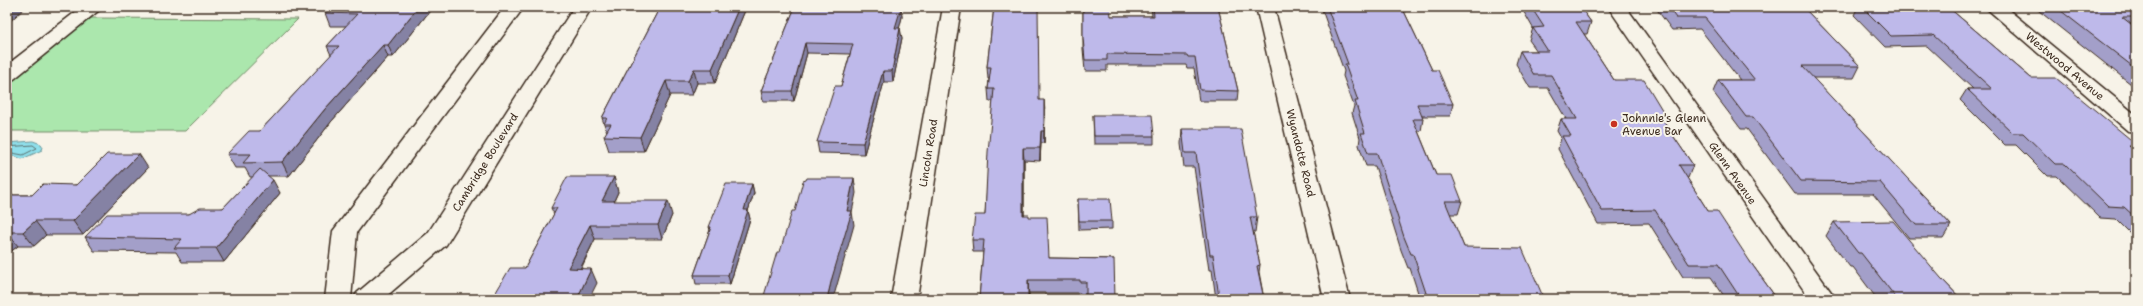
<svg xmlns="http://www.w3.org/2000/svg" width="2143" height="306" font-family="'Shantell Sans',sans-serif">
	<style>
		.green { fill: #abe7ad; stroke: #738866 }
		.water { fill: #8fdfeb; stroke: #6d9799 }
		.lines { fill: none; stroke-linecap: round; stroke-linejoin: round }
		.shore { stroke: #5d7270; stroke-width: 1 }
		.minor-casing { stroke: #3b2a1e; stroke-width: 3 }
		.tertiary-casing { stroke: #3b2a1e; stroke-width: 3 }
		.minor { fill: #f7f3e8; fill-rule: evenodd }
		.tertiary { fill: #f7f3e8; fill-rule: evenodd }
		.wall { fill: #a39fc9; stroke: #3b2a1e }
		.shaded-wall { fill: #8582a4; stroke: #3b2a1e }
		.building { fill: #beb9ea; stroke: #3b2a1e }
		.poi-dot { fill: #c8321e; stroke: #f7f3e8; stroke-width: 1.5 }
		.labels { text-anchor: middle; stroke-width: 4; stroke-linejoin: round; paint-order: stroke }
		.street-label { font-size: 11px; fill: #3b2a1e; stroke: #f7f3e8 }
		.poi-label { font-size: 11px; fill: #3b2a1e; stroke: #f7f3e8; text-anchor: start }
	</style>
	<rect width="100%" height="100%" fill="#f7f3e8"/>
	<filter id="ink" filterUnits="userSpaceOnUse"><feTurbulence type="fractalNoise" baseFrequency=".025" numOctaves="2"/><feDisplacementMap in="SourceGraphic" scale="8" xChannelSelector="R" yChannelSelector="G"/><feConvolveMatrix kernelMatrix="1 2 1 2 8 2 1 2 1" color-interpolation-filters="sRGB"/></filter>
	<g filter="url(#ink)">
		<!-- green -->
		<path class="green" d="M91 18 298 19 185 131H7V84Z"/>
		<!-- water -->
		<path class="water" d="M33 141 41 144 43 147 42 150 22 159 14 156H7V143Z"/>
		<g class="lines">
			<!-- shore -->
			<path class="shore" d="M7 147 33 145 37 148 23 155 7 152"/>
			<defs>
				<g id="minor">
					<path d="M82 7H103L14 79 7 81V65Z"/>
					<path d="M943 7H961L917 299H891Z"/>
					<path d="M1256 7H1274L1350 299H1324Z"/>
					<path d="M1608 7H1626L1836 299H1810Z"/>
					<path d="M1985 7H2005L2136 115V132L2128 131Z"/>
				</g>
				<g id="tertiary">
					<path d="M505 7H524L357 232 351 299H325L333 231Z"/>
					<path d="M574 7H592L446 245 383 299H353L357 293 428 233Z"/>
				</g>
			</defs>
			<!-- minor casing -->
			<use href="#minor" class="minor-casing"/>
			<!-- tertiary casing -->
			<use href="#tertiary" class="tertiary-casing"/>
			<!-- minor -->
			<use href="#minor" class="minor"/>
			<!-- tertiary -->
			<use href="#tertiary" class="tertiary"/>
		</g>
		<!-- wall -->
		<g class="wall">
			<path d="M433 7 393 57H388L331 122 289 176H268L280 193 224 262H182L176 252 94 251 85 237 189 214 223 208 253 177H250L245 168H235L227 154 260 131 331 55 327 46 346 26H330L325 13Z"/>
			<path d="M660 7H746V8L715 83H697L692 95H670L644 151H609L604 136 607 132 602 118Z"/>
			<path d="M795 7H901L902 17 899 28 902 38 893 82H884L864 154 819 153 817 142 841 86 850 54 807 53 794 101H763L761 91Z"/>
			<path d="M994 7 1045 112 1044 143H1041L1040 161 1024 160V215L1029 217 1049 258 1114 259 1086 295H1080V293H1029V299H979L983 252H973L972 240 985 215 993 101H989L988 89 989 79H988L987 67Z"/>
			<path d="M1083 7 1111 16H1152L1151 7H1218L1238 91 1237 101H1199L1194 68H1187L1186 65H1107V71H1085L1083 49Z"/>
			<path d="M1321 7H1402L1432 70 1453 104 1450 116H1422L1423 119 1421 131H1418L1436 175 1462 201 1458 214H1450L1464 247 1544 299H1420L1410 268H1408L1401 250 1375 166H1366L1359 145 1360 138 1352 113 1354 106 1343 76 1344 71Z"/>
			<path d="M1521 7H1580L1591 22 1587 34H1584L1614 80 1667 118 1665 124 1693 165 1688 178H1687L1708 211 1751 263 1777 299H1726L1711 277H1683L1649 223 1598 224 1558 149 1561 138 1557 131 1561 119H1566L1548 88H1530L1516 64 1520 51H1537L1529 40 1533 28Z"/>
			<path d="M1655 7H1803L1860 66 1854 78H1813L1951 225 1943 238H1909L1873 194H1795L1747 129H1741L1713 92 1718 80H1740L1700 29 1672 30Z"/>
			<path d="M1858 7H1948L2031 78 2136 144V149L2135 151 2136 152V239L2116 219 2100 218 2057 176H2047L2016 145H2005L1960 100 1967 89H1973L1927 46 1885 47 1854 15Z"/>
			<path d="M2034 7H2136V88Z"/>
			<path d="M1093 115 1154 136V144H1094Z"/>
			<path d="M1182 129 1257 217 1255 232H1253L1260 265 1259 272 1264 299H1216L1212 270H1209L1194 167H1184L1181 144Z"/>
			<path d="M148 168 83 235H46L34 246H18L9 253H7V195H32Z"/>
			<path d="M614 177 618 192 614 201 672 215 662 239H595L581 269 597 283 525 268 554 214 551 208Z"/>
			<path d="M752 184 754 193 748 211 750 219 730 284H696L694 275 710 230 709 227Z"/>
			<path d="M1078 199 1112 221V229L1079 230Z"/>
			<path d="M1834 222 1941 278 1961 299H1877L1853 267H1850L1826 236Z"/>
		</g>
		<!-- shaded-wall -->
		<g class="shaded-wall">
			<path d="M7 7H26L7 24Z"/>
			<path d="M418 7H433L393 57 388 45Z"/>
			<path d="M739 7H746V8L715 83 712 69Z"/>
			<path d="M898 7H901L902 17 897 38 895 28Z"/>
			<path d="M900 28 902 38 893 82 892 71Z"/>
			<path d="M805 43 807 53 794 101 792 91Z"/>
			<path d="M383 45 388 57 331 122 289 176 282 162 325 109Z"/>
			<path d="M694 69 697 83 692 95 688 81Z"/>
			<path d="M883 71 884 82 864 154 863 143Z"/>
			<path d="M666 81 670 95 644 151 640 137Z"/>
			<path d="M1044 100 1045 112 1044 143Z"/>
			<path d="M1041 131V143L1040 161V148Z"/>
			<path d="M1023 148 1024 160V227L1023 215Z"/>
			<path d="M139 154 148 168 83 235 73 221Z"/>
			<path d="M614 177 618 192 607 216 602 201Z"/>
			<path d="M854 178 856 193 852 212 854 225 833 299H827L847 211Z"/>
			<path d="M273 180 280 193 224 262 216 248Z"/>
			<path d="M752 184 754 193 748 211 750 219 730 284 728 275 744 210Z"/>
			<path d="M668 201 672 215 662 239 658 225Z"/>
			<path d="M35 221 46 235 34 246 23 232Z"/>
			<path d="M590 225 595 239 573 283 568 268Z"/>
			<path d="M7 232 18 246 9 253 7 250Z"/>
			<path d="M591 269 597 283 589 299H577Z"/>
			<path d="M1028 280 1029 299H1028Z"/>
		</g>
		<!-- building -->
		<g class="building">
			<path d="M331 7H418L388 45H383L325 109 282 162 243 163 251 154H227L249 131H260L339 46H327L357 14 325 13Z"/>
			<path d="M660 7H739L712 69H694L688 81H666L640 137 604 136 611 124H604L607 118H602Z"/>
			<path d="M795 7H898V8H901L895 28H900L892 71H883L863 143 817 142 835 86H841L853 44 805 43 792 91H761Z"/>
			<path d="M994 7H1038L1039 100H1044V131H1041L1040 148H1023V215H1029V217H1047L1049 258 1114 259 1115 299H1086V282H1080V280H1028V299H979L984 240H972L975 215H985L988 152 994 89H988L991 67H987Z"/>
			<path d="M1083 7H1110L1111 16H1154L1153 7H1218L1238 91 1200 90 1195 57H1188L1187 55 1107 54V60H1085L1083 38Z"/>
			<path d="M1327 7H1402L1432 70H1438L1453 104H1417L1423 119H1413L1436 175H1452L1462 201H1445L1464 247 1522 248 1544 299H1428L1413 254H1411L1404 237 1377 153H1368L1361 133H1365L1355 101H1358L1345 64H1348Z"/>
			<path d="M1531 7H1580L1591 22H1576L1614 80H1644L1667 118H1661L1693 165H1679L1708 211H1717L1751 263 1777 299H1741L1718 264H1689L1655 210 1602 211 1562 136H1571L1561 119H1577L1551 75H1534L1520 51H1548L1533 28 1544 27Z"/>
			<path d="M1668 7H1803L1860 66H1802L1951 225H1916L1880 182 1801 181 1753 117H1746L1718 80H1755L1705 18H1676Z"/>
			<path d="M1862 7H1948L2031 78H2056L2136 144V146H2129L2136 152V218L2124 207 2108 206 2065 164H2055L2023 133H2013L1967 89H1992L1933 35 1891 36Z"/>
			<path d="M2056 7H2136V17H2122L2136 28V69Z"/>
			<path d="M1093 115H1152L1154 136H1094Z"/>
			<path d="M1182 129H1241L1257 217H1250L1260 265 1257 266 1264 299H1223V297H1219L1213 255H1210L1196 153H1185Z"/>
			<path d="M107 154H139L73 221H35L23 232H7V195H32L43 184 76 185Z"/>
			<path d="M260 169 273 180 216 248H174L182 239 85 237 107 214H189L200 208H223Z"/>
			<path d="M567 177H614L602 201H668L658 225H590L568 268 591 269 577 299H492L510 268H525L557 208H551Z"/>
			<path d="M807 178H854L847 211H852L832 278 827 299H763L777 252H780L792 211H795L803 181 806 180Z"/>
			<path d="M726 184H752L744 210H748L728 275H694L711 227H709Z"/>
			<path d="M1078 199H1110L1112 221H1079Z"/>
			<path d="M1893 221 1941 278 1961 299H1897L1861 253H1858L1834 222Z"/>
		</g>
	</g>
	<!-- markers -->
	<circle class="poi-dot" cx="1614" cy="124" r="4"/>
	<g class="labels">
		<!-- street labels -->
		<g class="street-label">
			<text transform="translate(2065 66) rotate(40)" y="4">Westwood Avenue</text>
			<text transform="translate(928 153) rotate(-81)" y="4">Lincoln Road</text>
			<text transform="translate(1301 153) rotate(76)" y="4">Wyandotte Road</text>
			<text transform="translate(485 162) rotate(-58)" y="4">Cambridge Boulevard</text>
			<text transform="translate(1733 173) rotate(55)" y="4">Glenn Avenue</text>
		</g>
		<!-- poi labels -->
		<g class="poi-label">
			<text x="1622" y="122">Johnnie's Glenn<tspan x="1622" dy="13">Avenue Bar</tspan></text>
		</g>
	</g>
	<!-- margin -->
	<rect width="2143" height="306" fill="none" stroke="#f7f3e8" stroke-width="24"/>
	<rect x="12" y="12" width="2119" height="282" fill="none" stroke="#3b2a1e" stroke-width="1.5" filter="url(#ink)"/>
</svg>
